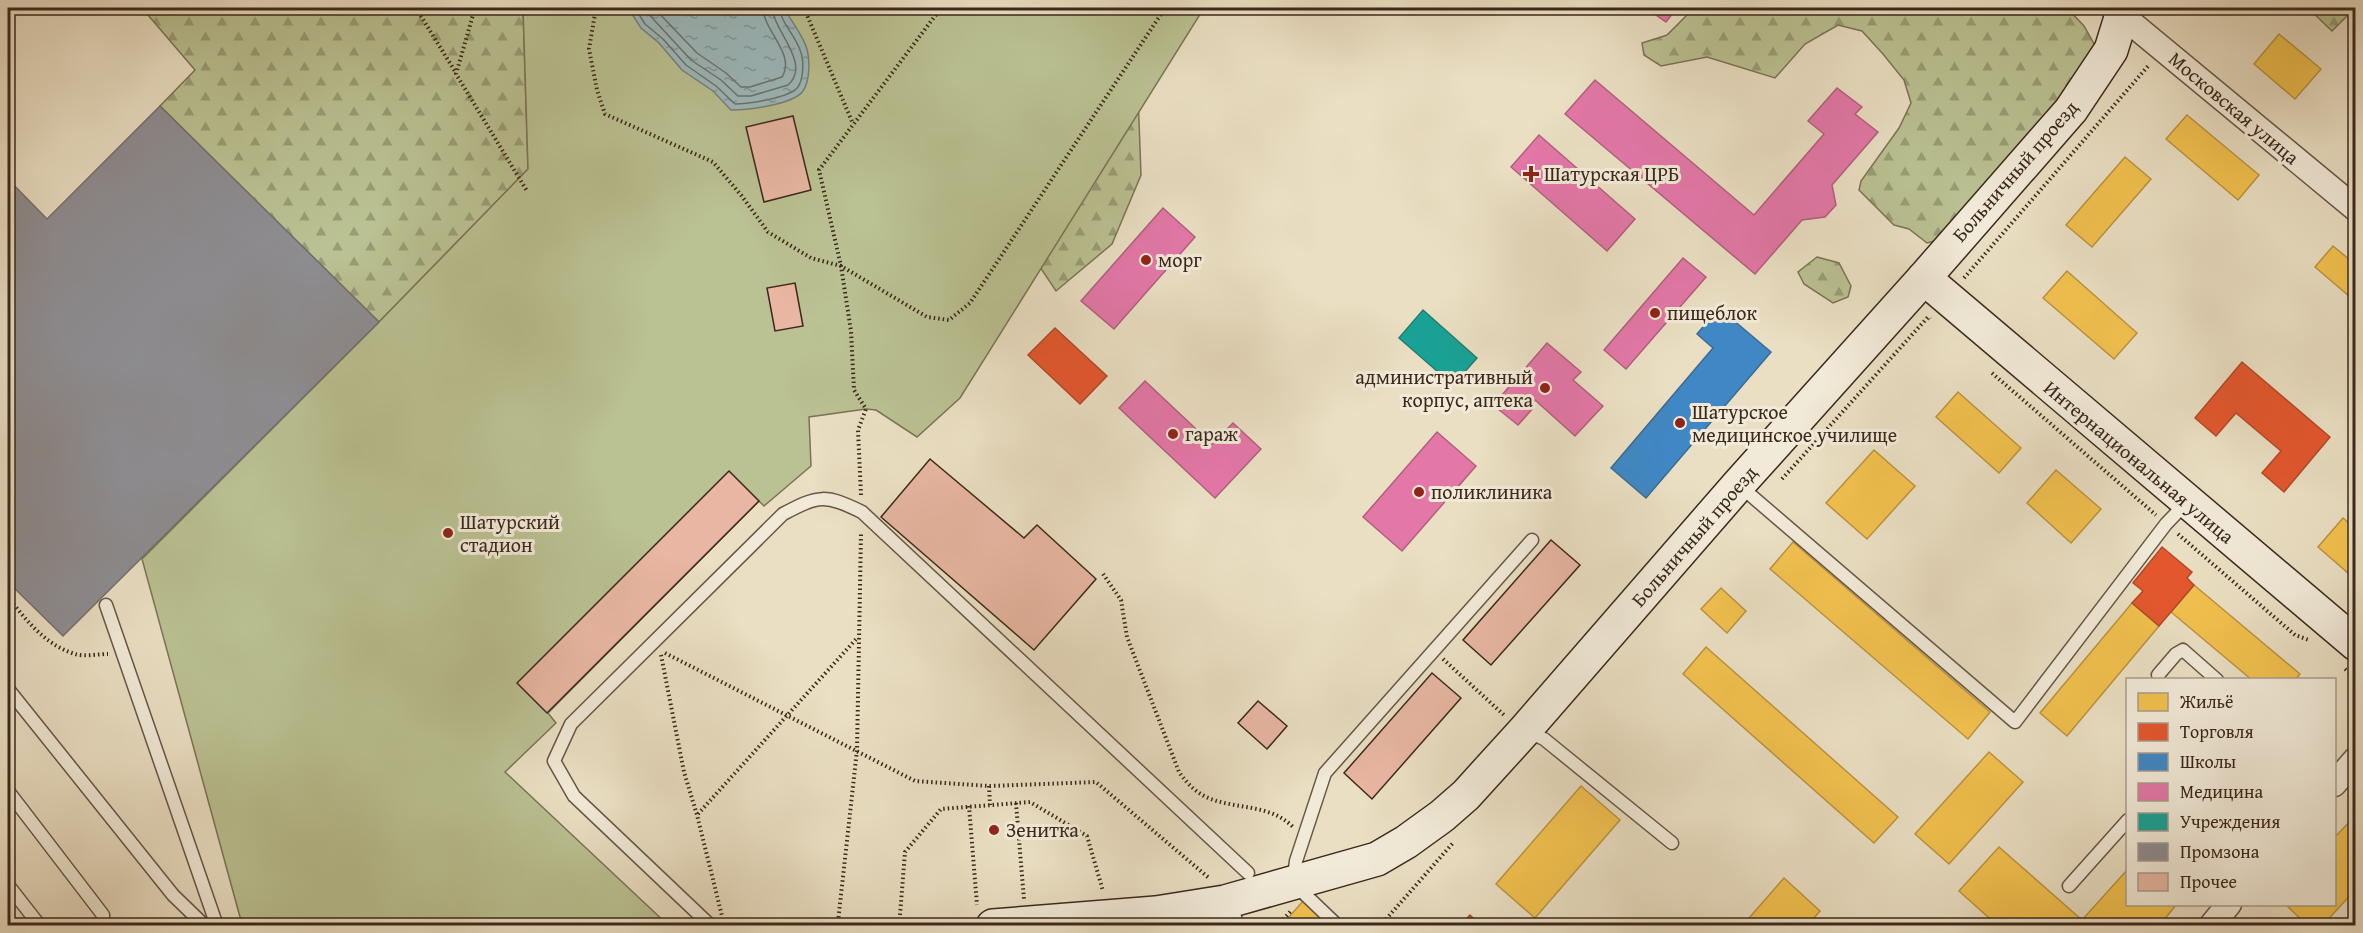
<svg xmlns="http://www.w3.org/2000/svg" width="2363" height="933" font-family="'Gentium Book Plus',serif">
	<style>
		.forest { fill: url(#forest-firs); stroke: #7b7457; stroke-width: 1.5 }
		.park { fill: #bac192; stroke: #7b7457; stroke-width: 1.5 }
		.water { fill: url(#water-ripples); stroke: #76807d; stroke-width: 1.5 }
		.homes { fill: #f2c14e; stroke: #bb933f; stroke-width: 1.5 }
		.shops { fill: #e4572e; stroke: #b24929; stroke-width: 1.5 }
		.schools { fill: #3f88c5; stroke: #3e6b92; stroke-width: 1.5 }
		.health { fill: #e377a8; stroke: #b15f7e; stroke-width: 1.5 }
		.public { fill: #17a398; stroke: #227e73; stroke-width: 1.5 }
		.industry { fill: #8d8d92; stroke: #756f6f; stroke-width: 1.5 }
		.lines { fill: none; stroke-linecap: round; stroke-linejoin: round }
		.shore { stroke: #6c716d; stroke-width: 1.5 }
		.building { fill: #e8b6a2; stroke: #3c281c; stroke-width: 1.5 }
		.lane-casing { stroke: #685646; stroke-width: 15 }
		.street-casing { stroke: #685646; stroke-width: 27 }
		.secondary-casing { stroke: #3c281c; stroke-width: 36 }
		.path { stroke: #3c281c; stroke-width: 4; stroke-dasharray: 1.5 3; stroke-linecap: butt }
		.lane { stroke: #f1ead8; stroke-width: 12 }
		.street { stroke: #f1ead8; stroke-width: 24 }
		.secondary { stroke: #f1ead8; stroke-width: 33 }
		.poi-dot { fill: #8f2418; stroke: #f1ead8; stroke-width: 2 }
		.labels { text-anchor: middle; stroke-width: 6; stroke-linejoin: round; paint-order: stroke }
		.street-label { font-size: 20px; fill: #3c281c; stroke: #f1ead8 }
		.poi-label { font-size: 20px; fill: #3c281c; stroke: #f1ead8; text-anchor: start }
	</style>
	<defs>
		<pattern id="forest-firs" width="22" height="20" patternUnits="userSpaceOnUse" patternTransform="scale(1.5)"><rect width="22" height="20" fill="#bac192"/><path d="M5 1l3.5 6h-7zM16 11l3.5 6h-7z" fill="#989d76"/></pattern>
		<pattern id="water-ripples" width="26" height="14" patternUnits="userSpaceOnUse" patternTransform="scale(1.5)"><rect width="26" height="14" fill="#9cbabe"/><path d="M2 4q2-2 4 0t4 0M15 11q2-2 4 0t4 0" fill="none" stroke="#80979a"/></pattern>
	</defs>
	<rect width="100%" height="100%" fill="#eadfc3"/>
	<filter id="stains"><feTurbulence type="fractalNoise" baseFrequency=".00333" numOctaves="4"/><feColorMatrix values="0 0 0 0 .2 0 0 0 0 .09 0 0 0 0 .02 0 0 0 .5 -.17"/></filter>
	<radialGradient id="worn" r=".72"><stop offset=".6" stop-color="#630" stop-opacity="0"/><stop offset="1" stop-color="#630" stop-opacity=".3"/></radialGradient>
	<!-- forest -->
	<g class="forest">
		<path d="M142 8H523L528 169 379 322 160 106 195 70Z"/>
		<path d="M1041 8H1229L1181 9 1137 67 1141 175 1112 244 1056 291 1032 255Z"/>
		<path d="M1694 8H2067L2084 26 2097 49 2066 98 1939 240 1927 243 1909 229 1894 225 1859 190 1861 181 1899 128 1911 103 1904 80 1883 54 1862 31 1838 25 1805 44 1775 78 1707 57 1661 66 1644 55 1642 43 1667 35Z"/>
		<path d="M2308 8H2355L2332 31Z"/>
		<path d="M1817 257 1839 263 1851 286 1848 297 1833 303 1804 284 1798 272Z"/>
	</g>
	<!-- park -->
	<path class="park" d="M523 8H1204L960 398 917 437 876 410 866 409 809 417 811 466 764 506 759 501 548 713 556 723 505 772 668 925H248L240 917 142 559 379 322 528 169Z"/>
	<!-- water -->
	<path class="water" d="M628 8H784C791 21 803 35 807 49 810 60 810 81 803 91 793 105 747 110 731 110L713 91 682 70 659 43 641 28Z"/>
	<!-- homes -->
	<g class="homes">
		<path d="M2279 34 2321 69 2295 99 2254 64Z"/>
		<path d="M2187 115 2259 175 2238 200 2166 139Z"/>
		<path d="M2125 157 2151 179 2092 247 2066 225Z"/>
		<path d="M2333 246 2356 265V302L2315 267Z"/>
		<path d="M2067 271 2137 333 2114 359 2043 298Z"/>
		<path d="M1958 392 2021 448 1999 473 1936 417Z"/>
		<path d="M1874 450 1915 486 1867 539 1826 503Z"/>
		<path d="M2056 470 2101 509 2071 543 2027 503Z"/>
		<path d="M2343 518 2356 529V580L2318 547Z"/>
		<path d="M1793 542 1990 712 1968 739 1770 569Z"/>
		<path d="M2194 585 2300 674 2295 680H2252L2171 612Z"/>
		<path d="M1721 588 1746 611 1727 633 1701 609Z"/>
		<path d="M2132 603 2159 626 2067 736 2040 713Z"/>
		<path d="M1706 647 1898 817 1874 843 1683 674Z"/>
		<path d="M1989 752 2023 782 1949 864 1915 834Z"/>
		<path d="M1581 786 1620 820 1535 918 1496 884Z"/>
		<path d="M2356 815V889L2322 926H2308L2285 904H2334V838Z"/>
		<path d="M1999 847 2082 920 2128 869V904H2177L2159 926H1998L1959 891Z"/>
		<path d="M1784 878 1820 911 1807 926H1742Z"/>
		<path d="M1304 900 1333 926H1281Z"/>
	</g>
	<!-- shops -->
	<g class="shops">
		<path d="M1055 328 1107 376 1080 404 1028 355Z"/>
		<path d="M2242 362 2330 437 2284 492 2262 473 2281 451 2236 413 2216 436 2195 418Z"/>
		<path d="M2162 547 2192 572 2187 578 2194 585 2159 626 2132 603 2143 591 2133 583Z"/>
		<path d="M1470 915 1481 926H1459Z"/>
	</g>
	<!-- schools -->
	<path class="schools" d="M1719 308 1771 352 1646 498 1611 468 1713 348 1697 334Z"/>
	<!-- health -->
	<g class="health">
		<path d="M1646 8H1677L1666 22Z"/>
		<path d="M1595 80 1754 215 1824 134 1808 121 1837 88 1862 107 1855 114 1878 132 1832 185 1836 205 1825 217 1802 220 1755 274 1565 114Z"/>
		<path d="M1539 135 1635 219 1607 251 1511 167Z"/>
		<path d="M1163 208 1195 237 1114 329 1081 301Z"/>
		<path d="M1683 258 1706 277 1626 369 1604 350Z"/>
		<path d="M1547 343 1581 372 1573 380 1603 406 1575 436 1535 400 1531 404 1534 407 1518 425 1498 409 1507 399 1502 395Z"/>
		<path d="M1145 381 1212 444 1233 423 1261 449 1215 498 1119 408Z"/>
		<path d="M1437 432 1476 466 1402 551 1363 517Z"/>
	</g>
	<!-- public -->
	<path class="public" d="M1423 310 1477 358 1453 385 1399 338Z"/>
	<!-- industry -->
	<path class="industry" d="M160 106 379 322 63 636 8 582V179L47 219Z"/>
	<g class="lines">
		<!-- shore -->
		<g class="shore">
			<path d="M635 8 645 24 663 39 686 65 716 86 735 104C748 104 790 98 798 87 804 78 804 59 800 50 795 35 781 23 779 8"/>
			<path d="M643 8 691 60 721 80 738 96H751L788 85C812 64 773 30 772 8"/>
			<path d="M654 8 697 53 726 73 741 87H750L782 77C796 54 764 32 763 8"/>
		</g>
	</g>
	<!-- building -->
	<g class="building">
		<path d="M793 116 811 190 764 202 746 127Z"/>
		<path d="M795 283 803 326 775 331 767 288Z"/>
		<path d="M930 459 1024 538 1037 525 1096 579 1034 650 881 517Z"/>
		<path d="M729 471 759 501 547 713 517 683Z"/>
		<path d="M1551 540 1580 565 1491 665 1463 640Z"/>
		<path d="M1432 673 1461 698 1372 799 1344 773Z"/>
		<path d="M1258 701 1287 726 1267 749 1238 723Z"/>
	</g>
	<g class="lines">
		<defs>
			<g id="lane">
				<path d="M1740 486 2015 722 2166 524 2186 503"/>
				<path d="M106 605 217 926"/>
				<path d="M2158 675 2176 654 2183 650 2217 680"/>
				<path d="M8 689 173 895 205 926"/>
				<path d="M1526 731 1544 739 1672 843"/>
				<path d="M8 791 103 915V926"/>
				<path d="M8 885 40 926"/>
				<path d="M2069 886 2128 820"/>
				<path d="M711 926 574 796 554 761 571 724 783 514C819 495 825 494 862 512L1248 873"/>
				<path d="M1338 926 1293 883 1296 861 1325 773 1532 540"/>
			</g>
			<g id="street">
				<path d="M2113 8 2356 209"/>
				<path d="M2334 784 2356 759"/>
				<path d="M1225 902 1231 926"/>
				<path d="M2211 926 2229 904"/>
			</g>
			<g id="secondary">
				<path d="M1924 278 2356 644"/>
				<path d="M993 926 1156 913 1225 902 1377 859 1406 842 1442 816 1466 795 1525 730 1738 485 1924 278 2071 110 2111 50 2124 8"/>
			</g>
		</defs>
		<!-- lane casing -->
		<use href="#lane" class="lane-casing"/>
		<!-- street casing -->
		<use href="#street" class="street-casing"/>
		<!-- secondary casing -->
		<use href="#secondary" class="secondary-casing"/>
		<!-- path -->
		<g class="path">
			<path d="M416 8 456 73"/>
			<path d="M475 8 456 74 527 191"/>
			<path d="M596 8 589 49 597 90 605 114 713 162 741 195 768 232 811 258 841 266 927 317 949 320 970 303 1165 8"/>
			<path d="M804 8 853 124"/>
			<path d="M1964 278 2149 65"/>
			<path d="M1992 373 2156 515"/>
			<path d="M1782 479 1928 317 1930 319"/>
			<path d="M861 495 858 430 866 409 854 390 851 331 841 266 819 170 941 8"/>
			<path d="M2178 534 2295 635 2309 640"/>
			<path d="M1103 574 1121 600 1127 637 1179 772C1186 782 1194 791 1206 797 1235 810 1269 803 1293 827"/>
			<path d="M8 597C26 620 45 645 75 654 84 657 98 654 108 654"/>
			<path d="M665 653 915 781 989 786 1096 782 1209 878"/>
			<path d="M661 655 684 772 697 815 722 916"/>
			<path d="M1443 659 1504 715"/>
			<path d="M2345 669 2356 678"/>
			<path d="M989 786 990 805"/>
			<path d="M1016 803 1024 900"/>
			<path d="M969 806 977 905"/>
			<path d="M698 814 858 637"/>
			<path d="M900 915 905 852 941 809 1030 802 1087 836 1103 891"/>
			<path d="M838 922 857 750 861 533"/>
			<path d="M1277 926 1291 911"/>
			<path d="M1380 926 1453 843"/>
		</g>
		<!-- lane -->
		<use href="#lane" class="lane"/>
		<!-- street -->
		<use href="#street" class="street"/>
		<!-- secondary -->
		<use href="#secondary" class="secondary"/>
	</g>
	<!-- markers -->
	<g class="poi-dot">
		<path d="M1528 165h6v6h6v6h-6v6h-6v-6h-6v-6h6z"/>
		<circle cx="1146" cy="260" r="6"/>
		<circle cx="1655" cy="313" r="6"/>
		<circle cx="1545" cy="388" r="6"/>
		<circle cx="1680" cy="423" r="6"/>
		<circle cx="1173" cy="434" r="6"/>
		<circle cx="1419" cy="492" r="6"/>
		<circle cx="448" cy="533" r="6"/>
		<circle cx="994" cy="830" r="6"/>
	</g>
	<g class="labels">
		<!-- street labels -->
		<g class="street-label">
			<text transform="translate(2234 108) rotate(40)" y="7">Московская улица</text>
			<text transform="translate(2015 171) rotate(-49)" y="7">Больничный проезд</text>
			<text transform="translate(2139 462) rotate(40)" y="7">Интернациональная улица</text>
			<text transform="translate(1694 536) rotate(-49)" y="7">Больничный проезд</text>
		</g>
		<!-- poi labels -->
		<g class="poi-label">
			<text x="1544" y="181">Шатурская ЦРБ</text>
			<text x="1158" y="267">морг</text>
			<text x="1667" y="320">пищеблок</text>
			<text x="1533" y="384" text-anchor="end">административный<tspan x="1533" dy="23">корпус, аптека</tspan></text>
			<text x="1692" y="419">Шатурское<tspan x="1692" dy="23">медицинское училище</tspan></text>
			<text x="1185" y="441">гараж</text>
			<text x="1431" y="499">поликлиника</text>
			<text x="460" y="529">Шатурский<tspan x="460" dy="23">стадион</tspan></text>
			<text x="1006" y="837">Зенитка</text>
		</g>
	</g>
	<!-- margin -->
	<rect width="2363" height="933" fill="none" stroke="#eadfc3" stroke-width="30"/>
	<rect x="9" y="9" width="2345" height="915" fill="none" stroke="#3c281c" stroke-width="3"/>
	<rect x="15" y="15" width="2333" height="903" fill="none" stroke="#3c281c" stroke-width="1.5"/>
	<!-- legend -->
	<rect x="2126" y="678" width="210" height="228" fill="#f1ead8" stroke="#a99c8d" stroke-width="1.5"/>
	<rect x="2138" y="693" width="30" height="18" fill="#f2c14e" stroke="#a99c8d" stroke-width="1.5"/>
	<text x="2180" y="708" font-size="18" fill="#3c281c">Жильё</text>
	<rect x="2138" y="723" width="30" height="18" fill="#e4572e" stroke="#a99c8d" stroke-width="1.5"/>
	<text x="2180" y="738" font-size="18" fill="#3c281c">Торговля</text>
	<rect x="2138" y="753" width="30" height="18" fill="#3f88c5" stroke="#a99c8d" stroke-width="1.5"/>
	<text x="2180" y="768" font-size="18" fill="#3c281c">Школы</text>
	<rect x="2138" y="783" width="30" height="18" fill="#e377a8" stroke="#a99c8d" stroke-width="1.5"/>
	<text x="2180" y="798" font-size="18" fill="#3c281c">Медицина</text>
	<rect x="2138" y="813" width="30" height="18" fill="#17a398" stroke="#a99c8d" stroke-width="1.5"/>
	<text x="2180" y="828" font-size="18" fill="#3c281c">Учреждения</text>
	<rect x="2138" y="843" width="30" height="18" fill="#8d8d92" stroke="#a99c8d" stroke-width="1.5"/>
	<text x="2180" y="858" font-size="18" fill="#3c281c">Промзона</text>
	<rect x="2138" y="873" width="30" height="18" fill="#e8b6a2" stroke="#a99c8d" stroke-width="1.5"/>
	<text x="2180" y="888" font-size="18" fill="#3c281c">Прочее</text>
	<rect width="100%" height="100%" filter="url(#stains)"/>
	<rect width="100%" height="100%" fill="url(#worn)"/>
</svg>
